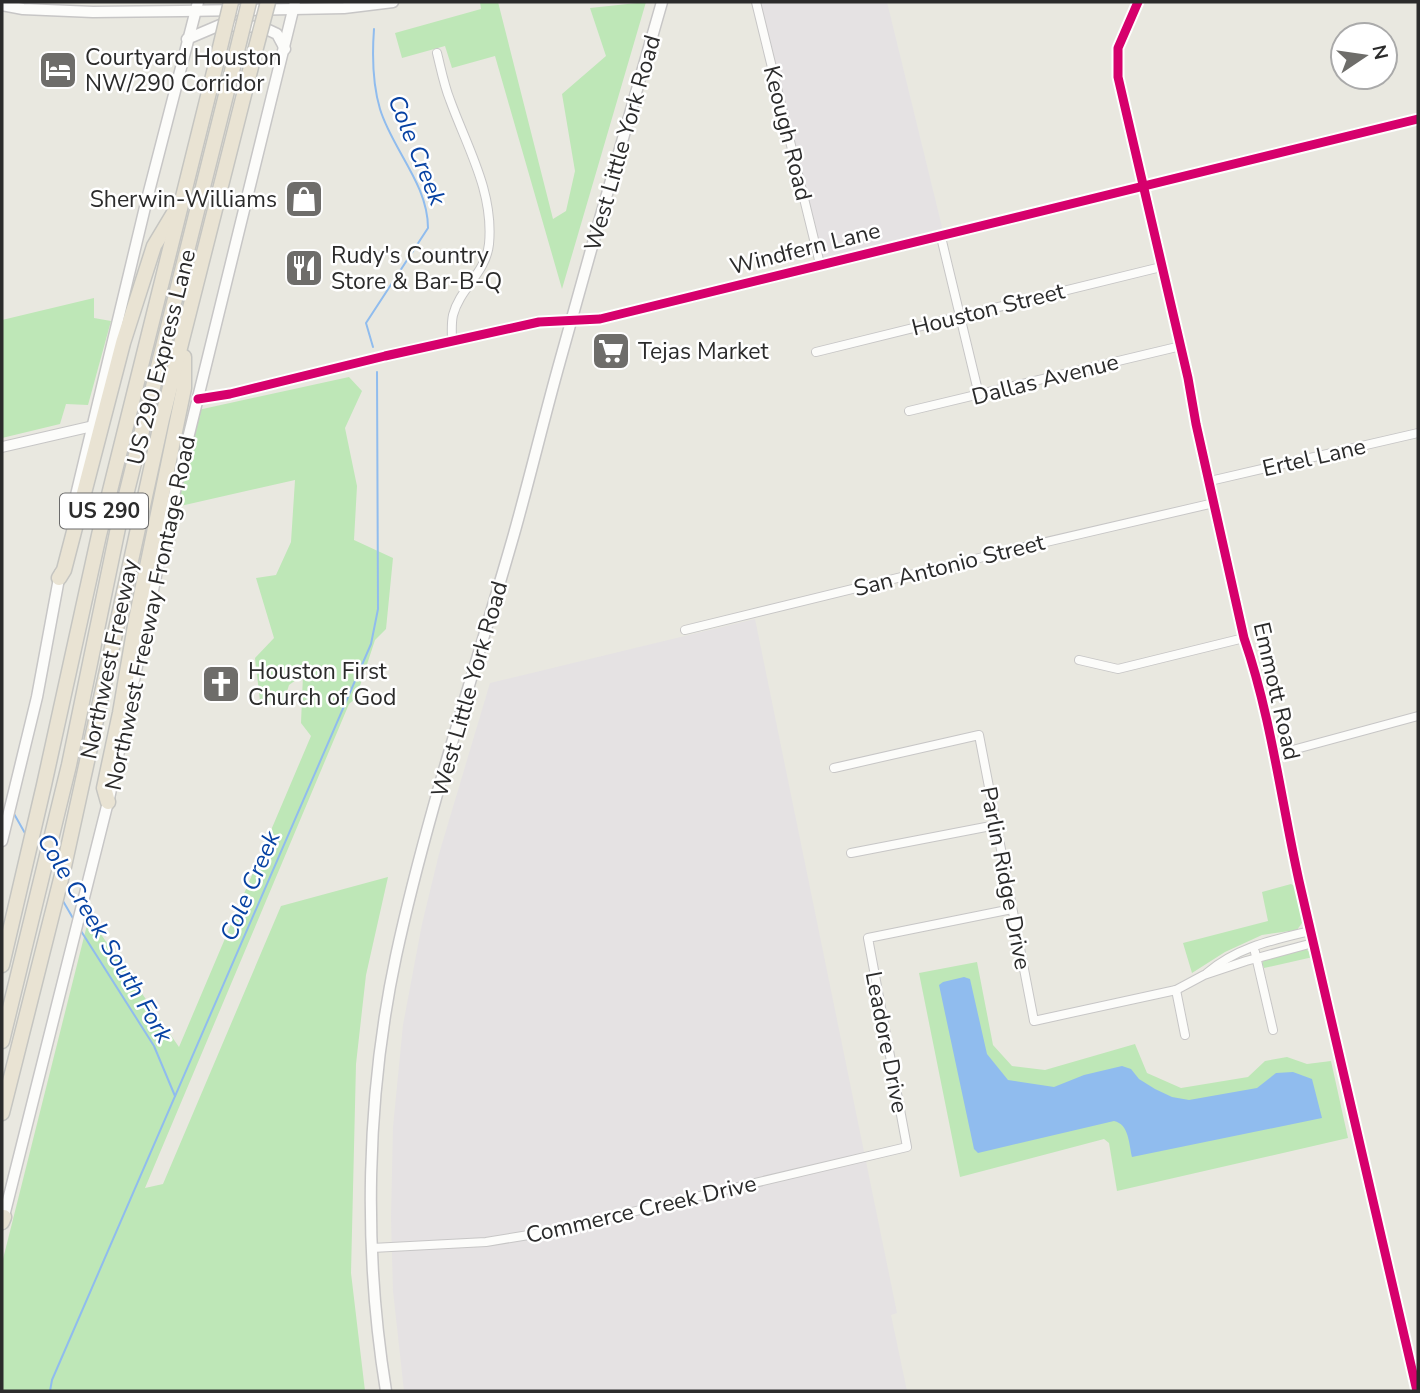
<svg xmlns="http://www.w3.org/2000/svg" width="1420" height="1393" font-family="'Nunito Sans',sans-serif">
	<style>
		.industrial { fill: #e5e2e3 }
		.green { fill: #bee7b7 }
		.water { fill: #90bcee }
		.lines { fill: none; stroke-linecap: round; stroke-linejoin: round }
		.stream { stroke: #90bcee; stroke-width: 2 }
		.minor-casing { stroke: #c7c6c6; stroke-width: 10 }
		.tertiary-casing { stroke: #c7c6c6; stroke-width: 12 }
		.secondary-casing { stroke: #c7c6c6; stroke-width: 13 }
		.motorway-casing { stroke: #c5c5c1; stroke-width: 17 }
		.minor { stroke: #fcfcfa; stroke-width: 8 }
		.tertiary { stroke: #fcfcfa; stroke-width: 10 }
		.secondary { stroke: #fcfcfa; stroke-width: 10 }
		.motorway { stroke: #e9e3d3; stroke-width: 14 }
		.motorway-bridge-casing { stroke: #c5c5c1; stroke-width: 17; stroke-linecap: butt }
		.motorway-bridge { stroke: #e9e3d3; stroke-width: 14 }
		.cycleway-casing { stroke: #fff; stroke-width: 13 }
		.cycleway { stroke: #d6006c; stroke-width: 9 }
		.labels { text-anchor: middle; stroke-width: 5; stroke-linejoin: round; paint-order: stroke }
		.shield { fill: #fff; stroke: #6b6b6b; stroke-width: 2 }
		.shield-label { font-size: 21px; font-weight: bold; fill: #2b2b2b }
		.poi-label { font-size: 23px; fill: #2b2b2b; stroke: #fff; text-anchor: start }
		.street-label { font-size: 23px; fill: #2b2b2b; stroke: #fff }
		.water-label { font-size: 24px; font-style: italic; fill: #0742a3; stroke: #fff }
	</style>
	<rect width="100%" height="100%" fill="#e9e8e0"/>
	<!-- industrial -->
	<g class="industrial">
		<path d="M760 2H887L943 231 828 259 820 255Z"/>
		<path d="M755 619 897 1313 891 1315 907 1391H404L393 1291 391 1218 393 1127 403 1025 422 924 439 854 490 683Z"/>
	</g>
	<!-- green -->
	<g class="green">
		<path d="M480 2H498L553 219 566 211 575 171 562 94 606 56 590 8 646 2 562 289 495 56 452 68 445 46 402 58 395 33 481 9Z"/>
		<path d="M94 298V318L111 321 88 405 66 404 60 424 2 438V320Z"/>
		<path d="M349 377 362 391 345 428 357 486 354 540 393 558 386 629 375 640 356 698 349 704 145 1188 163 1184 281 906 388 877 366 975 356 1064 351 1273 365 1391H2V1263L89 917 179 1047 311 736 301 723 303 675 289 685 283 704 260 701 255 658 274 638 256 578 276 575 291 542 295 480 176 507 198 410Z"/>
		<path d="M1291 884 1301 890 1304 920 1297 930 1262 935 1225 952 1192 973 1183 943 1268 921 1262 892Z"/>
		<path d="M1304 948 1313 954V957L1264 968 1262 963 1266 957Z"/>
		<path d="M977 962 993 1045 1012 1066 1045 1070 1135 1044 1147 1073 1181 1088 1248 1077 1265 1061 1287 1057 1307 1064 1331 1061 1348 1138 1117 1191 1109 1143 1104 1139 960 1177 919 973Z"/>
	</g>
	<!-- water -->
	<path class="water" d="M964 977 970 979 987 1054 1008 1080 1054 1087 1084 1075 1122 1066 1131 1069 1139 1079 1155 1089 1172 1097 1189 1100 1257 1088 1276 1073 1293 1072 1312 1079 1322 1118 1132 1157C1129 1144 1129 1124 1114 1121L978 1153 974 1149 939 985 943 982Z"/>
	<g class="lines">
		<!-- stream -->
		<g class="stream">
			<path d="M373 347 366 323 428 228C428 184 392 149 380 109 372 82 372 56 374 29"/>
			<path d="M13 812 26 835"/>
			<path d="M63 901 74 920"/>
			<path d="M81 931 154 1046 175 1096"/>
			<path d="M50 1391 52 1380 371 644 378 609 377 372"/>
		</g>
		<defs>
			<g id="minor">
				<path d="M756 2 820 264"/>
				<path d="M437 53C441 69 444 85 450 100 467 147 494 192 489 244 486 273 460 288 453 315 451 324 452 333 452 342"/>
				<path d="M941 237 979 395"/>
				<path d="M816 352 1161 267"/>
				<path d="M909 411 1181 346"/>
				<path d="M1210 481 1418 433"/>
				<path d="M685 630 1016 549 1214 503"/>
				<path d="M1079 660 1118 669 1244 638"/>
				<path d="M1274 755 1418 716"/>
				<path d="M834 768 979 735 1034 1021 1176 990 1204 975 1246 961 1313 943"/>
				<path d="M851 853 996 825"/>
				<path d="M1255 952 1273 1030"/>
				<path d="M1207 973C1237 947 1273 940 1310 931"/>
				<path d="M1176 990 1185 1035"/>
				<path d="M372 1248 486 1242 547 1232 907 1147 868 938 1012 909"/>
			</g>
			<g id="tertiary">
				<path d="M1138 2 1118 48V77L1188 378 1196 424 1244 638C1271 716 1281 800 1299 881 1338 1051 1378 1221 1417 1391"/>
				<path d="M198 399 230 394 385 356 539 322 600 319 1418 119"/>
				<path d="M2 447 93 426"/>
			</g>
			<g id="secondary">
				<path d="M2 5 23 9 93 12 182 11 344 8 393 2"/>
				<path d="M187 39 220 25 262 27 277 34 285 49"/>
				<path d="M71 516 146 203 198 2"/>
				<path d="M2 841 37 697 60 573"/>
				<path d="M2 1224 110 794 167 524 295 2"/>
				<path d="M386 1391C363 1249 366 1097 396 956 427 813 474 674 514 534 530 477 544 418 560 361 593 241 628 121 662 2"/>
			</g>
			<g id="motorway">
				<path d="M59 578 64 570 123 343 154 246 175 211"/>
				<path d="M108 802 104 788 120 713 136 620 184 388V357"/>
				<path d="M2 965 44 785 99 535 217 60"/>
				<path d="M2 1041 69 765 119 523 235 59"/>
				<path d="M2 1113 63 871 162 419 253 59"/>
				<path d="M2 1222 4 1217"/>
			</g>
		</defs>
		<!-- minor casing -->
		<use href="#minor" class="minor-casing"/>
		<!-- tertiary casing -->
		<use href="#tertiary" class="tertiary-casing"/>
		<!-- secondary casing -->
		<use href="#secondary" class="secondary-casing"/>
		<!-- motorway casing -->
		<use href="#motorway" class="motorway-casing"/>
		<!-- minor -->
		<use href="#minor" class="minor"/>
		<!-- tertiary -->
		<use href="#tertiary" class="tertiary"/>
		<!-- secondary -->
		<use href="#secondary" class="secondary"/>
		<!-- motorway -->
		<use href="#motorway" class="motorway"/>
		<defs>
			<g id="motorway-bridge">
				<path d="M235 59 249 2"/>
				<path d="M253 59 268 2"/>
				<path d="M217 60 231 2"/>
			</g>
		</defs>
		<!-- motorway-bridge casing -->
		<use href="#motorway-bridge" class="motorway-bridge-casing"/>
		<!-- motorway-bridge -->
		<use href="#motorway-bridge" class="motorway-bridge"/>
		<defs>
			<g id="cycleway">
				<path d="M1138 2 1118 48V77L1188 378 1196 424 1244 638C1271 716 1281 800 1299 881 1338 1051 1378 1221 1417 1391"/>
				<path d="M198 399 230 394 385 356 539 322 600 319 1418 119"/>
			</g>
		</defs>
		<!-- cycleway casing -->
		<use href="#cycleway" class="cycleway-casing"/>
		<!-- cycleway -->
		<use href="#cycleway" class="cycleway"/>
	</g>
	<!-- icons -->
	<defs>
		<symbol id="hotel-square" viewBox="-11 -11 22 22"><rect x="-9" y="-9" width="18" height="18" rx="4" fill="#6e6d6a" stroke="#fff"/><path d="M-6-4.5h1.5V1H6V5H4.5V3h-9V5H-6ZM-4 0a1.8 1.8 0 1 1 3.6 0ZM.5 0V-2.5h3Q6-2.5 6 0Z" fill="#fff"/></symbol>
		<symbol id="shop-square" viewBox="-11 -11 22 22"><rect x="-9" y="-9" width="18" height="18" rx="4" fill="#6e6d6a" stroke="#fff"/><path d="M-5-2.5h2.3a2.7 3.5 0 0 1 5.4 0H5L5.5 6h-11ZM-1.5-2.5h3a1.5 2.3 0 0 0-3 0Z" fill="#fff"/></symbol>
		<symbol id="restaurant-square" viewBox="-11 -11 22 22"><rect x="-9" y="-9" width="18" height="18" rx="4" fill="#6e6d6a" stroke="#fff"/><path d="M-5-6h1v4h1v-4h1v4h1v-4h1v5L-1.5 .5V6h-2V.5L-5-1ZM5-6V6H3V1.5H1.5Q1.5-4 5-6Z" fill="#fff"/></symbol>
		<symbol id="supermarket-square" viewBox="-11 -11 22 22"><rect x="-9" y="-9" width="18" height="18" rx="4" fill="#6e6d6a" stroke="#fff"/><path d="M-6-5.5h2.5l.6 2H6L4.5 2H-2.5L-4.4-4H-6ZM-1.5 3.2a1.3 1.3 0 1 0 .1 0ZM3 3.2a1.3 1.3 0 1 0 .1 0Z" fill="#fff"/></symbol>
		<symbol id="church-square" viewBox="-11 -11 22 22"><rect x="-9" y="-9" width="18" height="18" rx="4" fill="#6e6d6a" stroke="#fff"/><path d="M-1.2-6h2.4v3.5h3.3v2.4h-3.3V6h-2.4V-.1h-3.3v-2.4h3.3Z" fill="#fff"/></symbol>
	</defs>
	<g fill-rule="evenodd">
		<use href="#hotel-square" x="36" y="48" width="44" height="44"/>
		<use href="#shop-square" x="282" y="177" width="44" height="44"/>
		<use href="#restaurant-square" x="282" y="246" width="44" height="44"/>
		<use href="#supermarket-square" x="589" y="329" width="44" height="44"/>
		<use href="#church-square" x="199" y="662" width="44" height="44"/>
	</g>
	<g class="labels">
		<!-- shield labels -->
		<rect class="shield" x="60" y="493.5" width="88" height="35" rx="5"/>
		<g class="shield-label">
			<text x="104" y="518">US 290</text>
		</g>
		<!-- poi labels -->
		<g class="poi-label">
			<text x="85" y="65">Courtyard Houston<tspan x="85" dy="26">NW/290 Corridor</tspan></text>
			<text x="277" y="207" text-anchor="end">Sherwin-Williams</text>
			<text x="331" y="263">Rudy's Country<tspan x="331" dy="26">Store &amp; Bar-B-Q</tspan></text>
			<text x="638" y="359">Tejas Market</text>
			<text x="248" y="679">Houston First<tspan x="248" dy="26">Church of God</tspan></text>
		</g>
		<!-- street labels -->
		<g class="street-label">
			<text transform="translate(788 133) rotate(76)" y="8">Keough Road</text>
			<text transform="translate(622 143) rotate(-74)" y="8">West Little York Road</text>
			<text transform="translate(805 248) rotate(-14)" y="8">Windfern Lane</text>
			<text transform="translate(988 309) rotate(-14)" y="8">Houston Street</text>
			<text transform="translate(161 357) rotate(-76)" y="8">US 290 Express Lane</text>
			<text transform="translate(1045 379) rotate(-14)" y="8">Dallas Avenue</text>
			<text transform="translate(1314 457) rotate(-13)" y="8">Ertel Lane</text>
			<text transform="translate(949 565) rotate(-14)" y="8">San Antonio Street</text>
			<text transform="translate(150 613) rotate(-78)" y="8">Northwest Freeway Frontage Road</text>
			<text transform="translate(109 659) rotate(-78)" y="8">Northwest Freeway</text>
			<text transform="translate(469 689) rotate(-74)" y="8">West Little York Road</text>
			<text transform="translate(1277 691) rotate(77)" y="8">Emmott Road</text>
			<text transform="translate(1006 878) rotate(79)" y="8">Parlin Ridge Drive</text>
			<text transform="translate(887 1042) rotate(79)" y="8">Leadore Drive</text>
			<text transform="translate(641 1209) rotate(-13)" y="8">Commerce Creek Drive</text>
		</g>
		<!-- water labels -->
		<g class="water-label">
			<text transform="translate(417 150) rotate(68)" y="8">Cole Creek</text>
			<text transform="translate(250 886) rotate(-67)" y="8">Cole Creek</text>
			<text transform="translate(105 938) rotate(59)" y="8">Cole Creek South Fork</text>
		</g>
	</g>
	<!-- border -->
	<rect width="1420" height="1393" fill="none" stroke="#2b2b2b" stroke-width="7"/>
	<!-- north arrow -->
	<g transform="translate(1364 56) rotate(77)"><circle r="33" fill="#ffffff" stroke="#aaaaaa" stroke-width="2"/>
	<path d="M0-5L12 26L0 18L-12 26Z" fill="#6e6d6a"/>
	<text y="-10" font-size="19" font-weight="bold" text-anchor="middle" fill="#2b2b2b">N</text>
	</g>
</svg>
